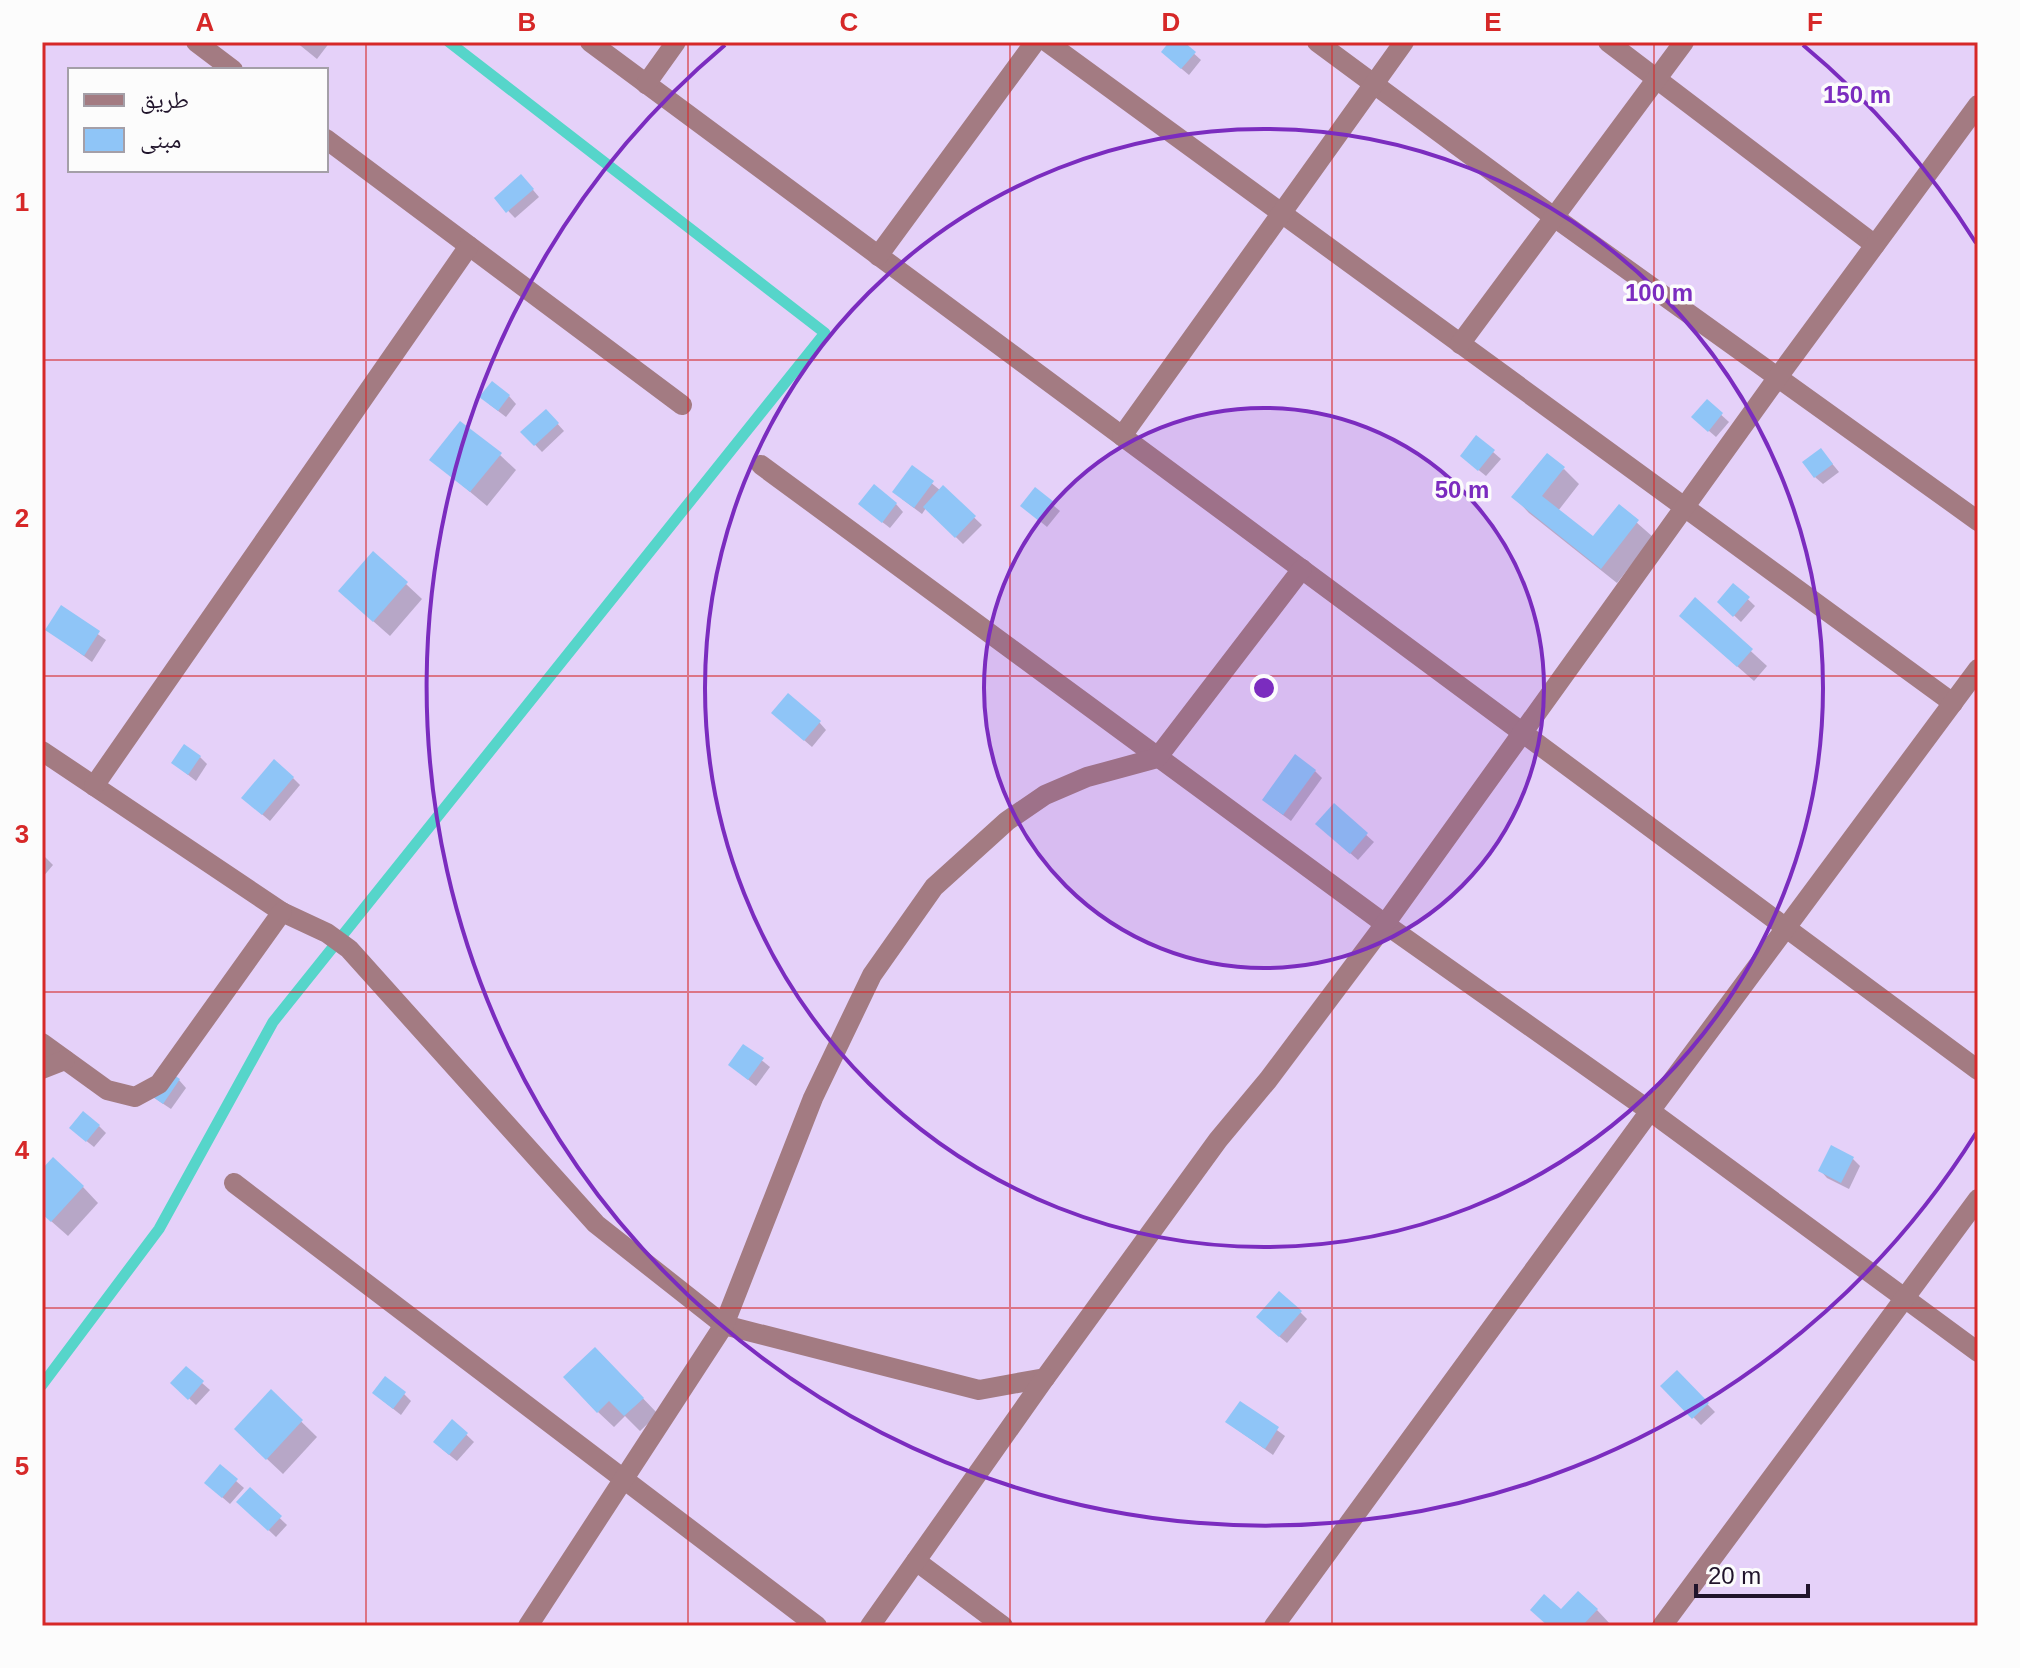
<svg xmlns="http://www.w3.org/2000/svg" width="2020" height="1668" font-family="Helvetica,'Noto Naskh Arabic',sans-serif">
	<style>
		.shadow { fill: #0003 }
		.lines { fill: none; stroke-linecap: round; stroke-linejoin: round }
		.stream { stroke: #56d5ca; stroke-width: 11 }
		.building { fill: #8fc5f7 }
		.minor { stroke: #a37b82; stroke-width: 20 }
		.grid { fill: none; stroke: #d62828; stroke-width: 2; stroke-opacity: 0.55 }
		.ring { fill: none; stroke: #7b2cbf; stroke-width: 4 }
		.centre { fill: #7b2cbf; stroke: #fcfcfc; stroke-width: 4 }
		.ring-label { font-size: 24px; text-anchor: middle; font-weight: bold; fill: #7b2cbf; stroke: #fcfcfc; stroke-width: 7; stroke-linejoin: round; paint-order: stroke }
		.neatline { fill: none; stroke: #d62828; stroke-width: 3 }
		.grid-label { font-size: 26px; text-anchor: middle; font-weight: bold; fill: #d62828 }
	</style>
	<rect width="100%" height="100%" fill="#e5d1f9"/>
	<!-- shadow -->
	<g class="shadow">
		<path d="M296 42H330L317 59Z"/>
		<path d="M1172 42H1181L1201 60 1189 75 1170 59Z"/>
		<path d="M528 184 539 197 515 218 496 198Z"/>
		<path d="M509 396 516 404 506 417 489 404Z"/>
		<path d="M1707 402 1729 422 1716 437 1701 424Z"/>
		<path d="M546 411 564 431 542 452 523 432Z"/>
		<path d="M1821 450 1839 472 1823 484 1815 477Z"/>
		<path d="M1493 452 1501 459 1486 476 1470 463Z"/>
		<path d="M500 455 516 470 487 506 432 460Z"/>
		<path d="M913 468 941 491 943 488 982 525 963 544 926 508 922 514 902 499Z"/>
		<path d="M1564 469 1579 484 1558 511 1593 538 1619 507 1653 537 1617 583 1529 513 1514 497Z"/>
		<path d="M1035 490 1060 511 1047 527 1030 513Z"/>
		<path d="M896 504 903 512 890 528 868 511Z"/>
		<path d="M406 584 422 599 390 636 356 606Z"/>
		<path d="M1734 586 1755 606 1741 622 1720 602Z"/>
		<path d="M1695 600 1767 666 1754 681 1697 631Z"/>
		<path d="M61 608 106 640 92 662 47 629Z"/>
		<path d="M781 720 819 722 826 730 812 747Z"/>
		<path d="M200 757 207 764 196 781 173 763Z"/>
		<path d="M1315 771 1322 778 1291 821 1272 807Z"/>
		<path d="M293 778 300 785 270 821 251 805Z"/>
		<path d="M1334 806 1374 842 1358 860 1325 831Z"/>
		<path d="M42 854 53 865 42 878Z"/>
		<path d="M744 1046 770 1067 756 1086 730 1065Z"/>
		<path d="M179 1080 186 1088 171 1109 153 1097Z"/>
		<path d="M99 1126 106 1133 94 1147 79 1135Z"/>
		<path d="M1853 1159 1860 1166 1849 1189 1827 1178 1820 1170Z"/>
		<path d="M42 1172 83 1187 98 1203 68 1236 42 1213Z"/>
		<path d="M1300 1312 1307 1319 1287 1343 1266 1325Z"/>
		<path d="M611 1365 658 1414 640 1431 625 1416 614 1427 598 1412Z"/>
		<path d="M1677 1373 1715 1412 1701 1425 1663 1386Z"/>
		<path d="M173 1383H202L210 1390 196 1405Z"/>
		<path d="M271 1392 317 1437 283 1474 252 1445Z"/>
		<path d="M404 1394 411 1401 401 1415 382 1400Z"/>
		<path d="M1240 1403 1285 1436 1273 1455 1235 1428Z"/>
		<path d="M453 1422 474 1442 457 1461 442 1449Z"/>
		<path d="M220 1467 244 1488 230 1504 214 1490Z"/>
		<path d="M250 1490 287 1525 276 1537 239 1502Z"/>
		<path d="M1597 1610 1612 1626H1550Z"/>
	</g>
	<g class="lines">
		<!-- stream -->
		<path class="stream" d="M42 1385 159 1229 273 1022 825 333 449 42"/>
	</g>
	<!-- building -->
	<g class="building">
		<path d="M1169 42H1184L1196 52 1181 69 1161 52Z"/>
		<path d="M521 174 534 189 506 213 494 198Z"/>
		<path d="M492 381 510 395 498 411 479 397Z"/>
		<path d="M1707 399 1723 413 1708 432 1691 417Z"/>
		<path d="M546 409 559 423 534 446 520 432Z"/>
		<path d="M460 421 502 453 470 492 429 460Z"/>
		<path d="M1476 435 1495 450 1478 471 1460 456Z"/>
		<path d="M1821 448 1833 464 1814 478 1802 462Z"/>
		<path d="M1547 453 1565 467 1542 496 1593 536 1619 504 1639 520 1601 569 1511 497Z"/>
		<path d="M912 465 934 481 914 508 892 492Z"/>
		<path d="M874 484 897 503 882 523 858 504Z"/>
		<path d="M943 485 976 516 955 538 923 507Z"/>
		<path d="M1035 487 1054 502 1039 521 1020 506Z"/>
		<path d="M373 551 408 582 373 622 338 591Z"/>
		<path d="M1733 583 1750 597 1733 617 1717 602Z"/>
		<path d="M1695 597 1753 649 1737 667 1679 616Z"/>
		<path d="M61 605 100 631 84 656 45 630Z"/>
		<path d="M788 693 821 721 804 741 771 713Z"/>
		<path d="M184 744 201 756 188 775 171 763Z"/>
		<path d="M1295 754 1316 770 1283 815 1262 800Z"/>
		<path d="M274 759 294 777 262 815 241 798Z"/>
		<path d="M1334 803 1368 833 1350 854 1315 824Z"/>
		<path d="M743 1044 764 1058 748 1080 728 1065Z"/>
		<path d="M160 1066 180 1079 163 1104 143 1090Z"/>
		<path d="M83 1111 100 1125 86 1142 69 1128Z"/>
		<path d="M1831 1145 1854 1157 1841 1183 1818 1171Z"/>
		<path d="M53 1157 84 1186 51 1222 42 1214V1169Z"/>
		<path d="M1279 1291 1302 1311 1279 1337 1256 1317Z"/>
		<path d="M595 1347 644 1398 624 1416 609 1401 597 1413 563 1377Z"/>
		<path d="M186 1366 204 1381 188 1400 170 1383Z"/>
		<path d="M1677 1370 1709 1403 1692 1419 1660 1386Z"/>
		<path d="M385 1376 406 1392 393 1409 372 1393Z"/>
		<path d="M271 1389 303 1420 266 1460 234 1429Z"/>
		<path d="M1240 1401 1279 1427 1265 1449 1225 1422Z"/>
		<path d="M452 1419 468 1433 449 1455 433 1442Z"/>
		<path d="M220 1464 238 1479 222 1498 204 1483Z"/>
		<path d="M250 1487 282 1516 268 1531 236 1502Z"/>
		<path d="M1578 1591 1598 1609 1582 1626H1548L1530 1610 1544 1594 1561 1609Z"/>
	</g>
	<g class="lines">
		<!-- minor -->
		<g class="minor">
			<path d="M196 42 233 70"/>
			<path d="M590 42 1978 1070"/>
			<path d="M1047 42 1953 703"/>
			<path d="M1317 42 1554 217 1978 521"/>
			<path d="M1608 42 1875 245"/>
			<path d="M646 84 676 42"/>
			<path d="M326 139 682 405"/>
			<path d="M878 256 1035 42"/>
			<path d="M1460 344 1684 42"/>
			<path d="M1122 436 1404 42"/>
			<path d="M761 465 1385 924 1650 1111 1978 1352"/>
			<path d="M42 751 282 912 327 933 349 949 596 1224 724 1325 979 1390 1045 1378 1218 1140 1268 1080 1385 924 1778 377 1978 105"/>
			<path d="M94 786 469 246"/>
			<path d="M42 1043 107 1090 135 1097 159 1084 282 912"/>
			<path d="M42 1069 65 1060"/>
			<path d="M234 1183 817 1626"/>
			<path d="M916 1561 1003 1626"/>
			<path d="M528 1626 724 1325 813 1098 872 975 934 887 1007 821 1045 795 1087 777 1157 758 1302 569"/>
			<path d="M870 1626 1045 1378"/>
			<path d="M1274 1626 1650 1111 1978 669"/>
			<path d="M1662 1626 1978 1199"/>
		</g>
	</g>
	<!-- grid -->
	<path class="grid" d="M366 42V1626M688 42V1626M1010 42V1626M1332 42V1626M1654 42V1626M42 360H1978M42 676H1978M42 992H1978M42 1308H1978"/>
	<!-- distance rings -->
	<circle cx="1264" cy="688" r="280" fill="#7b2cbf" fill-opacity=".12"/>
	<g class="ring">
		<circle cx="1264" cy="688" r="280"/>
		<circle cx="1264" cy="688" r="559"/>
		<path d="M1976 1133A839 839 0 1 1 725 45M1803 45A839 839 0 0 1 1976 243"/>
	</g>
	<circle cx="1264" cy="688" r="12" class="centre"/>
	<g class="ring-label">
		<text x="1857" y="103">150 m</text>
		<text x="1659" y="301">100 m</text>
		<text x="1462" y="498">50 m</text>
	</g>
	<!-- border -->
	<rect width="2020" height="1668" fill="none" stroke="#fcfcfc" stroke-width="88"/>
	<!-- legend -->
	<rect x="68" y="68" width="260" height="104" fill="#fcfcfc" stroke="#a49fa8" stroke-width="2"/>
	<rect x="84" y="94" width="40" height="12" fill="#a37b82" stroke="#a49fa8" stroke-width="2"/>
	<text x="140" y="108" font-size="24" fill="#20142b">طريق</text>
	<rect x="84" y="128" width="40" height="24" fill="#8fc5f7" stroke="#a49fa8" stroke-width="2"/>
	<text x="140" y="148" font-size="24" fill="#20142b">مبنى</text>
	<!-- scale -->
	<path d="M1696 1584v12h112v-12" fill="none" stroke="#20142b" stroke-width="4"/>
	<text x="1708" y="1584" font-size="24" fill="#20142b" stroke="#fcfcfc" stroke-width="6" paint-order="stroke">20 m</text>
	<rect x="44" y="44" width="1932" height="1580" class="neatline"/>
	<g class="grid-label">
		<text x="205" y="31">A</text>
		<text x="527" y="31">B</text>
		<text x="849" y="31">C</text>
		<text x="1171" y="31">D</text>
		<text x="1493" y="31">E</text>
		<text x="1815" y="31">F</text>
		<text x="22" y="211">1</text>
		<text x="22" y="527">2</text>
		<text x="22" y="843">3</text>
		<text x="22" y="1159">4</text>
		<text x="22" y="1475">5</text>
	</g>
</svg>
